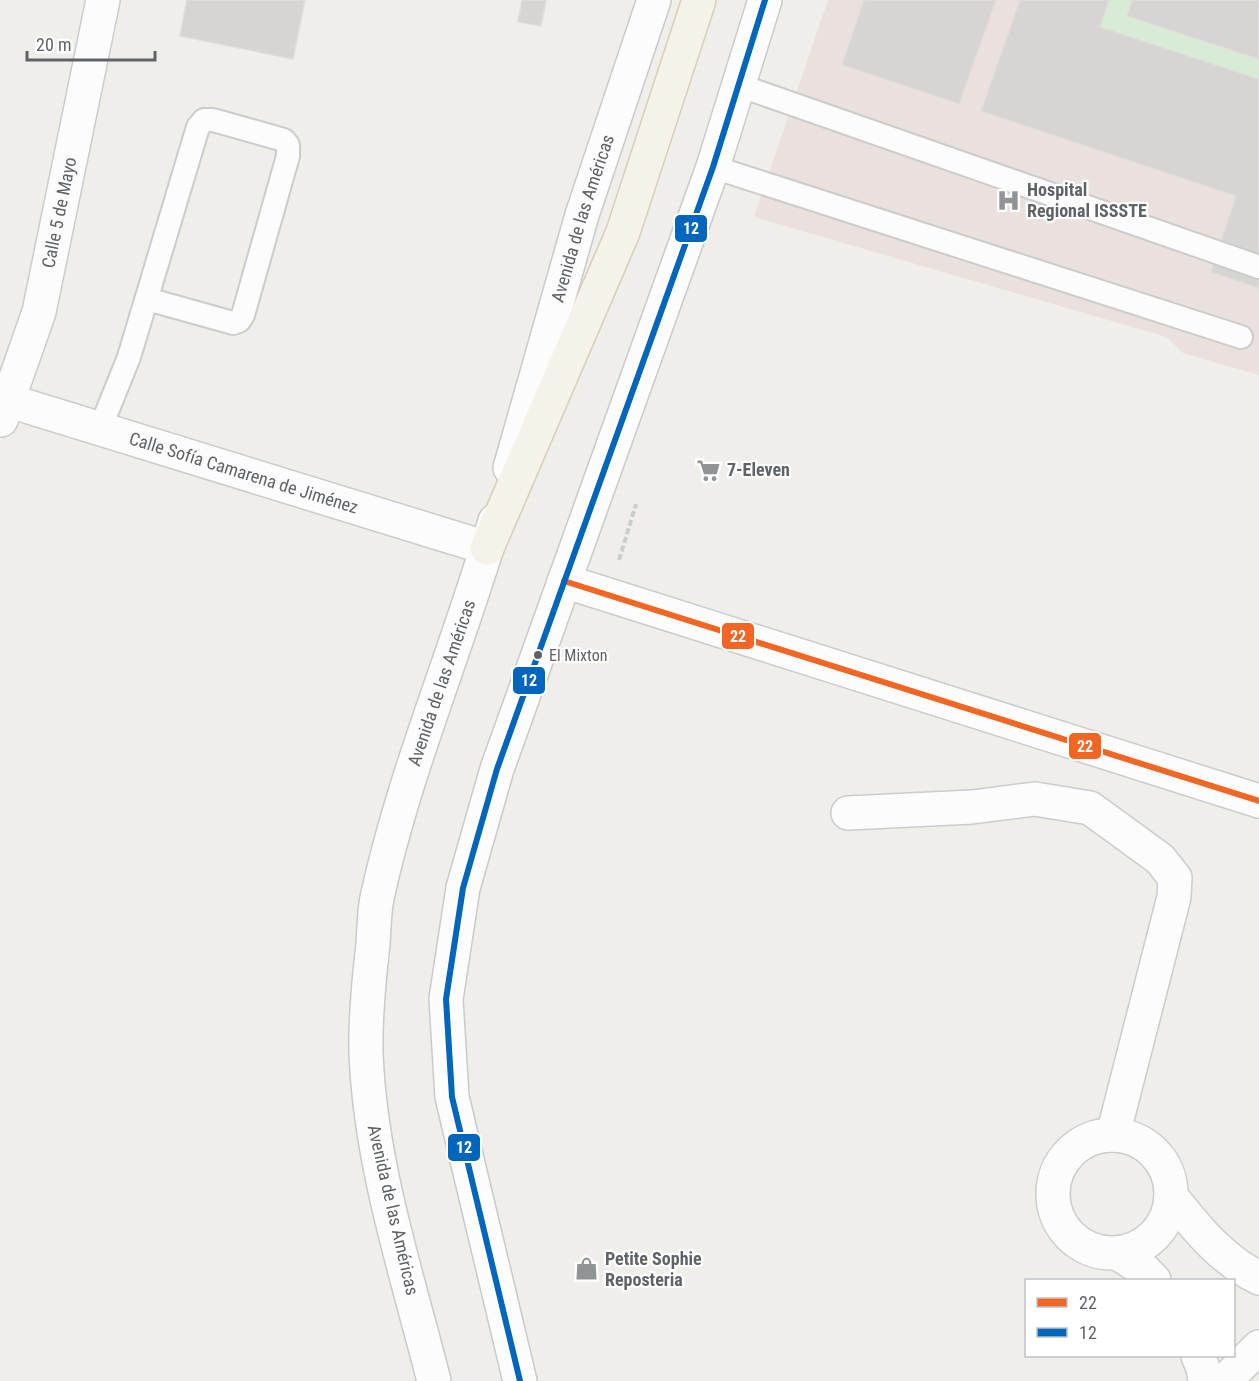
<svg xmlns="http://www.w3.org/2000/svg" width="1259" height="1381" font-family="'Roboto Condensed',sans-serif">
	<style>
		.medical { fill: #eae0de }
		.green { fill: #d8ebd6 }
		.building { fill: #d6d5d3; stroke: #deddd9; stroke-width: 1.5 }
		.lines { fill: none; stroke-linecap: round; stroke-linejoin: round }
		.service-casing { stroke: #cbcccc; stroke-width: 26 }
		.minor-casing { stroke: #cbcccc; stroke-width: 36 }
		.secondary-casing { stroke: #cacacb; stroke-width: 36 }
		.primary-casing { stroke: #d7ceb8; stroke-width: 36 }
		.path { stroke: #cacfcc; stroke-width: 4; stroke-dasharray: 6 3; stroke-linecap: butt }
		.service { stroke: #fdfcfc; stroke-width: 22 }
		.minor { stroke: #fdfcfc; stroke-width: 33 }
		.secondary { stroke: #fdfcfc; stroke-width: 33 }
		.primary { stroke: #f4f2e9; stroke-width: 33 }
		.bus-1-casing { stroke: #fff; stroke-width: 10 }
		.bus-2-casing { stroke: #fff; stroke-width: 10 }
		.bus-1 { stroke: #f26522; stroke-width: 6 }
		.bus-2 { stroke: #0065bd; stroke-width: 6 }
		.bus-dot { fill: #5f6368; stroke: #fff; stroke-width: 2 }
		.labels { text-anchor: middle; stroke-width: 4.5; stroke-linejoin: round; paint-order: stroke }
		.bus-label { font-size: 16px; fill: #5f6368; stroke: #fff; text-anchor: start }
		.poi-label { font-size: 18px; font-weight: bold; fill: #5f6368; stroke: #fff; text-anchor: start }
		.street-label { font-size: 18px; fill: #5f6368; stroke: #fff }
		.line-badge { stroke: #fff; stroke-width: 2 }
		.badge-label { font-size: 16px; text-anchor: middle; font-weight: bold; fill: #fff }
	</style>
	<rect width="100%" height="100%" fill="#efeeea"/>
	<!-- medical -->
	<path class="medical" d="M828 0H1259V375L1183 353 1167 337 754 217Z"/>
	<!-- green -->
	<path class="green" d="M1109 0H1132L1259 59V79L1100 27Z"/>
	<!-- building -->
	<g class="building">
		<path d="M187 0H305L293 59 180 36Z"/>
		<path d="M522 0H546L541 26 518 22Z"/>
		<path d="M864 0H996L959 104 842 65Z"/>
		<path d="M1020 0H1109L1100 27 1259 79V288L1211 272 1236 196 981 111Z"/>
		<path d="M1132 0H1259V59L1127 16Z"/>
	</g>
	<g class="lines">
		<defs>
			<g id="service">
				<path d="M738 85 1259 267"/>
				<path d="M713 167 1241 337"/>
				<path d="M100 429 129 357 198 127 204 120H213L284 140 288 145V156L243 315 239 321 233 323 147 299"/>
			</g>
			<g id="minor">
				<path id="s1" d="M0 398 487 548"/>
				<path id="s2" d="M1 420 39 312 103 0"/>
				<path d="M564 581 1259 801"/>
				<path d="M848 813 972 807 1035 799 1090 808 1160 859 1175 878 1174 897 1113 1135"/>
				<circle cx="1112" cy="1194" r="59"/>
				<path d="M1171 1196C1196 1228 1222 1260 1259 1278"/>
				<path d="M1119 1254 1144 1270 1154 1280"/>
				<path d="M1198 1356 1203 1368 1205 1381"/>
				<path d="M1229 1381 1232 1374 1259 1347"/>
			</g>
			<g id="secondary">
				<path id="s3" d="M510 468 582 215 654 0"/>
				<path id="s4" d="M434 1381C407 1274 370 1164 366 1052 365 1016 369 979 373 944 374 929 374 913 377 898 405 769 458 648 495 521"/>
				<path d="M520 1381 452 1097 446 999 463 888 497 769 713 167 765 0"/>
			</g>
			<path id="primary" d="M487 548 623 232 699 0"/>
		</defs>
		<!-- service casing -->
		<use href="#service" class="service-casing"/>
		<!-- minor casing -->
		<use href="#minor" class="minor-casing"/>
		<!-- secondary casing -->
		<use href="#secondary" class="secondary-casing"/>
		<!-- primary casing -->
		<use href="#primary" class="primary-casing"/>
		<!-- path -->
		<path class="path" d="M619 560 636 504"/>
		<!-- service -->
		<use href="#service" class="service"/>
		<!-- minor -->
		<use href="#minor" class="minor"/>
		<!-- secondary -->
		<use href="#secondary" class="secondary"/>
		<!-- primary -->
		<use href="#primary" class="primary"/>
		<defs>
			<path id="bus-1" d="M564 581 1259 801"/>
			<path id="bus-2" d="M520 1381 452 1097 446 999 463 888 497 769 713 167 765 0"/>
		</defs>
		<!-- bus-1 casing -->
		<use href="#bus-1" class="bus-1-casing"/>
		<!-- bus-2 casing -->
		<use href="#bus-2" class="bus-2-casing"/>
		<!-- bus-1 -->
		<use href="#bus-1" class="bus-1"/>
		<!-- bus-2 -->
		<use href="#bus-2" class="bus-2"/>
	</g>
	<!-- icons -->
	<defs>
		<symbol id="hospital-bare" viewBox="-9 -9 18 18"><path d="M-5-5h3v3.5h4V-5h3V5h-3V1.5h-4V5h-3Z" fill="#919496" stroke="#fff" stroke-width="2.5" paint-order="stroke"/></symbol>
		<symbol id="supermarket-bare" viewBox="-9 -9 18 18"><path d="M-6-5.5h2.5l.6 2H6L4.5 2H-2.5L-4.4-4H-6ZM-1.5 3.2a1.3 1.3 0 1 0 .1 0ZM3 3.2a1.3 1.3 0 1 0 .1 0Z" fill="#919496" stroke="#fff" stroke-width="2.5" paint-order="stroke"/></symbol>
		<symbol id="shop-bare" viewBox="-9 -9 18 18"><path d="M-5-2.5h2.3a2.7 3.5 0 0 1 5.4 0H5L5.5 6h-11ZM-1.5-2.5h3a1.5 2.3 0 0 0-3 0Z" fill="#919496" stroke="#fff" stroke-width="2.5" paint-order="stroke"/></symbol>
	</defs>
	<g fill-rule="evenodd">
		<use href="#hospital-bare" x="992" y="184" width="33" height="33"/>
		<use href="#supermarket-bare" x="692" y="454" width="33" height="33"/>
		<use href="#shop-bare" x="570" y="1252" width="33" height="33"/>
	</g>
	<!-- markers -->
	<circle class="bus-dot" cx="538" cy="655" r="5"/>
	<g class="labels">
		<!-- bus labels -->
		<g class="bus-label">
			<text x="549" y="661">El Mixton</text>
		</g>
		<!-- poi labels -->
		<g class="poi-label">
			<text x="1027" y="196">Hospital<tspan x="1027" dy="21">Regional ISSSTE</tspan></text>
			<text x="727" y="476">7-Eleven</text>
			<text x="605" y="1265">Petite Sophie<tspan x="605" dy="21">Reposteria</tspan></text>
		</g>
		<!-- street labels -->
		<g class="street-label">
			<text dy="6" stroke="none"><textPath href="#s2" startOffset="216">Calle 5 de Mayo</textPath></text>
			<text dy="6" stroke="none"><textPath href="#s3" startOffset="260">Avenida de las Américas</textPath></text>
			<text dy="6" stroke="none"><textPath href="#s1" startOffset="255">Calle Sofía Camarena de Jiménez</textPath></text>
			<text dy="6" stroke="none"><textPath href="#s4" startOffset="716">Avenida de las Américas</textPath></text>
			<text transform="translate(393 1210) rotate(77)" y="6">Avenida de las Américas</text>
		</g>
	</g>
	<g class="line-badge">
		<rect x="674" y="214" width="34" height="29" rx="6" fill="#0065bd"/>
		<rect x="721" y="622" width="34" height="28" rx="6" fill="#f26522"/>
		<rect x="512" y="666" width="34" height="29" rx="6" fill="#0065bd"/>
		<rect x="1068" y="732" width="34" height="28" rx="6" fill="#f26522"/>
		<rect x="447" y="1133" width="34" height="29" rx="6" fill="#0065bd"/>
	</g>
	<g class="badge-label">
		<text x="691" y="234">12</text>
		<text x="738" y="642">22</text>
		<text x="529" y="686">12</text>
		<text x="1085" y="752">22</text>
		<text x="464" y="1153">12</text>
	</g>
	<!-- legend -->
	<rect x="1025" y="1279" width="210" height="78" fill="#ffffff" stroke="#bfc1c3" stroke-width="1.5"/>
	<rect x="1037" y="1298" width="30" height="9" fill="#f26522" stroke="#bfc1c3" stroke-width="1.5"/>
	<text x="1079" y="1309" font-size="18" fill="#5f6368">22</text>
	<rect x="1037" y="1328" width="30" height="9" fill="#0065bd" stroke="#bfc1c3" stroke-width="1.5"/>
	<text x="1079" y="1339" font-size="18" fill="#5f6368">12</text>
	<!-- scale -->
	<path d="M27 51v9h128v-9" fill="none" stroke="#5f6368" stroke-width="3"/>
	<text x="36" y="51" font-size="18" fill="#5f6368" stroke="#ffffff" stroke-width="4.5" paint-order="stroke">20 m</text>
</svg>
